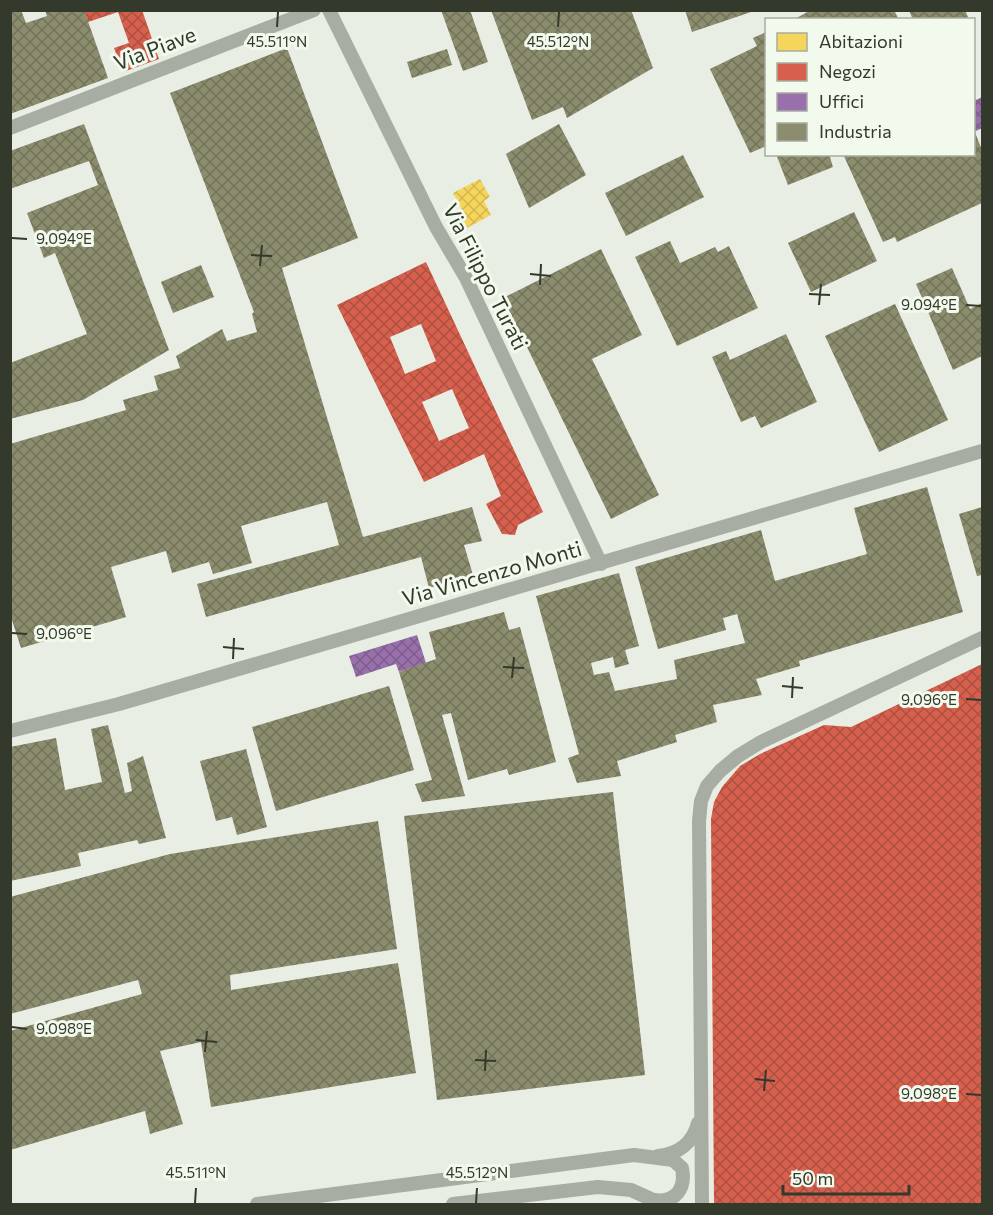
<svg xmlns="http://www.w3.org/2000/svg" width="993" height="1215" font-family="Commissioner,sans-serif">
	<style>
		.homes { fill: url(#homes-cross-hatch) }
		.shops { fill: url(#shops-cross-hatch); fill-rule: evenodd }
		.offices { fill: url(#offices-cross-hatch) }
		.industry { fill: url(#industry-cross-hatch) }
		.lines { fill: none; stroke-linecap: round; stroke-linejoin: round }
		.street { stroke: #a8ada4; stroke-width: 14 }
		.ticks { fill: none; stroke: #33392b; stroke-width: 2 }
		.labels { text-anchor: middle; stroke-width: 6; stroke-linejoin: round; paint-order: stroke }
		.street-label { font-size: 21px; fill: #33392b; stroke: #f2faed }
		.ticks-label { font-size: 15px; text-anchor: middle; fill: #33392b; stroke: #f2faed; stroke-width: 6; stroke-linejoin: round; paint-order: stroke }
	</style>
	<defs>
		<pattern id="homes-cross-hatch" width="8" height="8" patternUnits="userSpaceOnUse" patternTransform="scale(1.5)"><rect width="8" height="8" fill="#f6d55c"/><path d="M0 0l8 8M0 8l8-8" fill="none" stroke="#d3b850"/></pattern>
		<pattern id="shops-cross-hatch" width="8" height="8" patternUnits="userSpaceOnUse" patternTransform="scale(1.5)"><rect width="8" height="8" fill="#d6604d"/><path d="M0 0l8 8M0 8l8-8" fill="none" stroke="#ae5040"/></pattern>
		<pattern id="offices-cross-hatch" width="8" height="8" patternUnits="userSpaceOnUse" patternTransform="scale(1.5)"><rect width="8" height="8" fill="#9970ab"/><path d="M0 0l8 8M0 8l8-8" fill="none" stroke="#7d5d8b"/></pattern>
		<pattern id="industry-cross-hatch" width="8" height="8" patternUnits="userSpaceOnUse" patternTransform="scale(1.5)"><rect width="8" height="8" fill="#8c8c6e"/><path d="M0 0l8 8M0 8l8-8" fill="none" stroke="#73735b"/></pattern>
	</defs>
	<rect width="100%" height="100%" fill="#e9eee5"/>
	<!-- homes -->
	<path class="homes" d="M480 179 490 197 484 201 491 215 465 229 457 215 463 212 453 193Z"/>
	<!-- shops -->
	<g class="shops">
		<path d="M84 10H142L159 59 123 72 114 48 129 43 118 12 88 22Z"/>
		<path d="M426 262 543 512 518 525 515 535 502 534 486 504 501 496 484 454 424 482 337 305ZM421 324 436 361 405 374 390 337ZM452 389 469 428 439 441 422 402Z"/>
		<path d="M982 664V1204H714L711 819 714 802 722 787 740 766 760 754 824 725 851 727Z"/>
	</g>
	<!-- offices -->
	<g class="offices">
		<path d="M982 97V128L974 132V101Z"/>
		<path d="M417 635 426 663 399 672 396 664 356 677 349 656Z"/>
	</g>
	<!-- industry -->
	<g class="industry">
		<path d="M10 10H21L26 23 47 16 45 10H84L108 78 10 114Z"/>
		<path d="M441 10H470L488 62 463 71Z"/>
		<path d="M491 10H631L653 68 567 118 563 107 532 120Z"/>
		<path d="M685 10H754V11L692 32Z"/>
		<path d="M811 10H894L899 20H793Z"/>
		<path d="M909 10H965L968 17 962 20H913Z"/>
		<path d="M766 32V146L750 153 710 69 757 46 753 38Z"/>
		<path d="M287 48 358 238 282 268 363 537 472 507 482 541 464 545 473 575 429 588 421 557 206 617 197 584 339 545 327 502 241 526 252 563 213 574 209 562 172 573 166 551 111 567 126 617 21 648 10 614V444L126 410 123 400 158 390 154 376 180 368 176 356 222 329 227 341 257 332 252 314 254 312 170 93Z"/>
		<path d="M447 49 452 65 412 78 407 62Z"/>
		<path d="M84 124 169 350 83 400 10 419V363L87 334 55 253 44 258 27 213 98 185 89 161 10 189V151Z"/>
		<path d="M559 124 586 175 529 208 506 154Z"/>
		<path d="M974 130 982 150V203L897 242 895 237 883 242 843 154H974Z"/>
		<path d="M776 154H829L833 167 788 185Z"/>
		<path d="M683 155 704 197 626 236 605 193Z"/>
		<path d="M854 212 877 261 811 292 788 243Z"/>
		<path d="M670 241 680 263 715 247 718 252 729 246 758 308 677 346 635 257Z"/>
		<path d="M601 249 642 335 592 359 659 495 611 519 503 298Z"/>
		<path d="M201 265 214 297 173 313 161 282Z"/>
		<path d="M952 268 970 309 982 303V356L953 370 916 284Z"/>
		<path d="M895 304 948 420 879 452 825 336Z"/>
		<path d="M786 334 817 402 761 428 755 416 741 422 712 357 726 351 730 360Z"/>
		<path d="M927 487 963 612 799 661 800 666 756 679 762 695 713 705 717 722 675 735 677 742 617 761 621 776 577 783 568 758 579 754 536 596 619 573 639 646 625 650 629 664 615 668 613 657 591 663 594 675 609 672 615 691 677 679 674 660 745 643 737 614 723 618 726 630 658 649 635 567 761 530 775 581 867 554 854 508Z"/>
		<path d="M982 507V575L977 576 959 514Z"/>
		<path d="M504 612 509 630 520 627 556 762 509 775 507 769 468 780 451 713 442 715 465 796 422 802 415 784 432 780 399 672 436 659 429 632Z"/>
		<path d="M389 686 414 770 276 811 252 727Z"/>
		<path d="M108 725 125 793 132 791 127 763 143 756 166 838 139 844 137 840 78 853 81 866 10 881V747L56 738 65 790 102 782 91 729Z"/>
		<path d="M246 749 267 827 237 835 232 817 216 821 200 761Z"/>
		<path d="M613 792 645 1075 437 1100 404 816Z"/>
		<path d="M378 821 397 949 230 975 231 990 398 963 416 1073 211 1107 201 1042 160 1051 183 1124 150 1134 145 1111 10 1150V1031L142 994 138 980 10 1014V897L170 854Z"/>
	</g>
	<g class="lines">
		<!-- street -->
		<g class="street">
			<path d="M329 10 436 227 466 278 601 564"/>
			<path d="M10 128 314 10"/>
			<path d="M10 731 119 704 982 451"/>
			<path d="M658 1156C678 1154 693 1143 698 1123"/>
			<path d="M257 1204 634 1155 673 1160 682 1168C686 1188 676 1203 655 1200"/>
			<path d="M453 1204 598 1187 631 1190 662 1204"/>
			<path d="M702 1204 699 821 701 801 707 786 720 771 738 756 761 742 982 638"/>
		</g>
	</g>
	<!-- ticks -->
	<path class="ticks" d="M277 27 278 12M558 27 559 12M12 238 27 239M251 255 272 256M260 266 262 245M530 274 551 276M540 285 541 264M809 294 830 295M819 305 821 284M966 305 981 306M12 633 27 634M223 647 244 649M233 659 234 638M503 667 524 668M512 678 514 657M782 686 803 688M792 698 793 677M966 699 981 700M12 1027 27 1029M196 1040 217 1042M205 1052 207 1031M475 1060 496 1061M485 1071 486 1050M755 1079 775 1081M764 1091 766 1070M966 1094 981 1095M195 1203 196 1188M476 1203 477 1188"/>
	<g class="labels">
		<!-- street labels -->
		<g class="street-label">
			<text transform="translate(155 49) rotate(-21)" y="7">Via Piave</text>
			<text transform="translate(485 277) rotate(63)" y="7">Via Filippo Turati</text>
			<text transform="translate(492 574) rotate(-16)" y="7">Via Vincenzo Monti</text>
		</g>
	</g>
	<g class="ticks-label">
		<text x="277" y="47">45.511°N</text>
		<text x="558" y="47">45.512°N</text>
		<text x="64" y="244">9.094°E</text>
		<text x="929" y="310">9.094°E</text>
		<text x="64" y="639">9.096°E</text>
		<text x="929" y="705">9.096°E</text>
		<text x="64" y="1034">9.098°E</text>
		<text x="929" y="1099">9.098°E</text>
		<text x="196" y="1178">45.511°N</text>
		<text x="477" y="1178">45.512°N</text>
	</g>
	<!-- border -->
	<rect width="993" height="1215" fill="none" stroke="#33392b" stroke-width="24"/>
	<!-- legend -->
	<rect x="765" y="18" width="210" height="138" fill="#f2faed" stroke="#a6ad9f" stroke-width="1.5"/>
	<rect x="777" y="33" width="30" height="18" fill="#f6d55c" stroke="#a6ad9f" stroke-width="1.5"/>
	<text x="819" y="48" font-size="18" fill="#33392b">Abitazioni</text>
	<rect x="777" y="63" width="30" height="18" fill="#d6604d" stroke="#a6ad9f" stroke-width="1.5"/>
	<text x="819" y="78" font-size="18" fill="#33392b">Negozi</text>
	<rect x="777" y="93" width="30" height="18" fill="#9970ab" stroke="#a6ad9f" stroke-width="1.5"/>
	<text x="819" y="108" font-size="18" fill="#33392b">Uffici</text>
	<rect x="777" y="123" width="30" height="18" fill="#8c8c6e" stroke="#a6ad9f" stroke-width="1.5"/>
	<text x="819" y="138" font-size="18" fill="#33392b">Industria</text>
	<!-- scale -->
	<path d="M783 1185v9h126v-9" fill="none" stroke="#33392b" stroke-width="3"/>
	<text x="792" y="1185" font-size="18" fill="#33392b" stroke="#f2faed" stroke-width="4.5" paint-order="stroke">50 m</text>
</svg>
